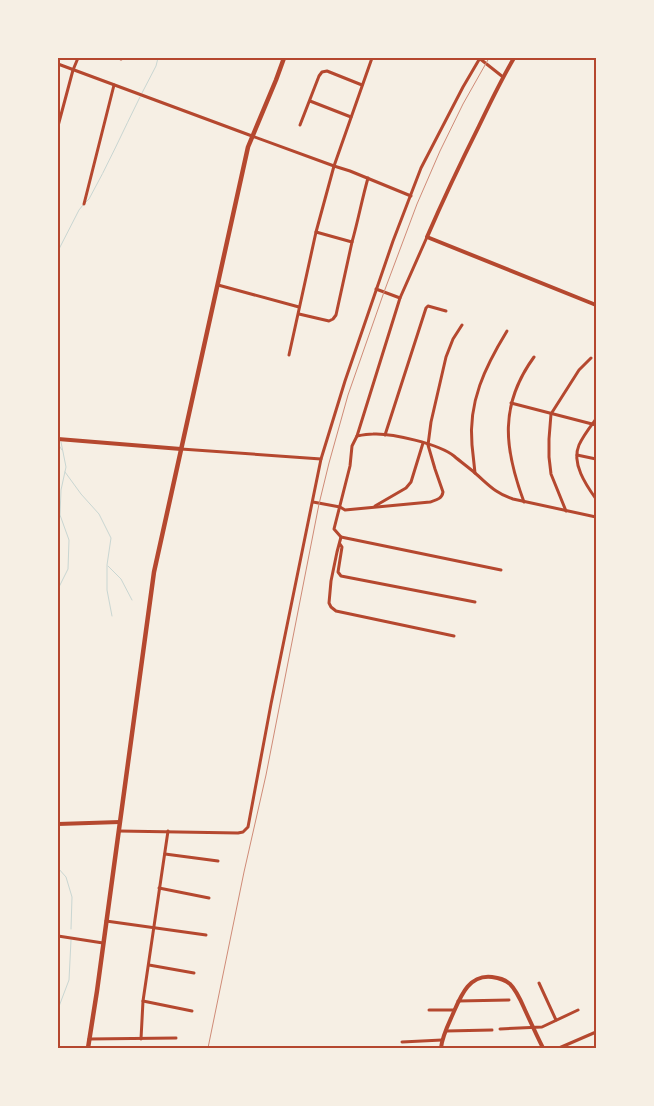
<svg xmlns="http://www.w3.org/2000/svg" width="654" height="1106" font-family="Helvetica,sans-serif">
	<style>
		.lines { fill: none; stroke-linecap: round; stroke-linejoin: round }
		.stream { stroke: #c9d6d2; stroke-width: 1 }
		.minor { stroke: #b5482f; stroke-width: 3 }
		.tertiary { stroke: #b5482f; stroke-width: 4 }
		.primary { stroke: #b5482f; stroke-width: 4.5 }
		.rail { stroke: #cf8b77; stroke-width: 1 }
		.neatline { fill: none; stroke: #b5482f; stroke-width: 2 }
	</style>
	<rect width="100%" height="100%" fill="#f6efe4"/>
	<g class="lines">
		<!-- stream -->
		<g class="stream">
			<path d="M142 93 156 66 158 58"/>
			<path d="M86 202 89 199C108 165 123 131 140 97"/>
			<path d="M58 251 79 210 83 205"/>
			<path d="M58 430 59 431"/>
			<path d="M58 444 62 450"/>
			<path d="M65 472 81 494 99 514 111 538 107 565V590L112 616"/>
			<path d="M108 566 121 579 132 600"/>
			<path d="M58 589 68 569 69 540 60 515 61 490 66 467 61 442"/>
			<path d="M58 868 66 877 72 897 71 929"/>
			<path d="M58 1009 69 980 71 940"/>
		</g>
		<!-- minor -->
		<g class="minor">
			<path d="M479 58 503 77"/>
			<path d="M121 59V58"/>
			<path d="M58 64 252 136 334 166 350 171 411 196"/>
			<path d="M310 101 351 117"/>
			<path d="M300 125 319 76 322 72 327 71 362 85"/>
			<path d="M58 126 73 70 78 58"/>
			<path d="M84 204 114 85"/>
			<path d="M316 232 352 242C358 221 362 199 368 178"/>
			<path d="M427 237 400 298 357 436 352 446 350 466 334 529 341 537 337 552 331 581 329 603 331 607 336 611 454 636"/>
			<path d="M218 285 299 307"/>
			<path d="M376 289 400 298"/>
			<path d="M299 314 329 321 333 319 336 315 352 242"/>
			<path d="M289 355 316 232 334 166 372 58"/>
			<path d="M511 403 596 425"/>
			<path d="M596 419C590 427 583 436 579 445 571 463 586 485 596 499"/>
			<path d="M385 435 426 308 428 306 446 311"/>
			<path d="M357 436C362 435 368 434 373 434 392 433 439 444 454 456 461 462 468 467 475 473 489 485 495 493 513 499L596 517"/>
			<path d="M181 449 321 459"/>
			<path d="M577 455 596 459"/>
			<path d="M475 473C474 464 473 454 472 445 468 402 485 367 507 331"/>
			<path d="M313 502 340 507 345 510 430 502C436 500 442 499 443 492L435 469 428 445 431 422 446 357 453 339 462 325"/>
			<path d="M524 502C504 448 499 405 534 357"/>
			<path d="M375 506 406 488 411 482 423 443"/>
			<path d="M566 511 551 474 549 457V439L551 414 579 370 591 358"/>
			<path d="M341 537 501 570"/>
			<path d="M340 544 342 547 338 572 341 576 475 602"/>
			<path d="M119 831 238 833 243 832 248 827 271 704 321 459 345 381 393 241 421 168 463 87 480 58"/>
			<path d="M165 854 218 861"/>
			<path d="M159 888 209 898"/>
			<path d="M106 921 206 935"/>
			<path d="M58 936 103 943"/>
			<path d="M149 965 194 973"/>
			<path d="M539 983 556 1020"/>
			<path d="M143 1001 192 1011"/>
			<path d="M458 1001 509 1000"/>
			<path d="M429 1010H454"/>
			<path d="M500 1029 542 1027 578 1010"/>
			<path d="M446 1031 492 1030"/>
			<path d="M89 1039 176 1038"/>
			<path d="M141 1039 143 1001 168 831"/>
			<path d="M402 1042 442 1040"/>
			<path d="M559 1048 596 1032"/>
		</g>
		<!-- tertiary -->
		<g class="tertiary">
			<path d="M514 58C501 80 490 103 479 126 461 162 443 200 427 237L596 305"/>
			<path d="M58 439 181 449"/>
			<path d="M58 824 120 822"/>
			<path d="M441 1048C442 1037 447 1027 452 1016 460 998 468 974 492 977 499 978 504 979 510 984 517 991 521 1001 525 1010 531 1023 537 1036 543 1048"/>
		</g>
		<!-- primary -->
		<path class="primary" d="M88 1048 97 991 154 572 248 147 276 80 284 58"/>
		<!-- rail -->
		<path class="rail" d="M208 1048 244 872 266 775 319 504 329 463 348 395 384 292 417 204 440 151 463 104 489 58"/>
	</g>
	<!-- border -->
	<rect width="654" height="1106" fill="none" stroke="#f6efe4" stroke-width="118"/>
	<rect x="59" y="59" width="536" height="988" class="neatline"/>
</svg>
